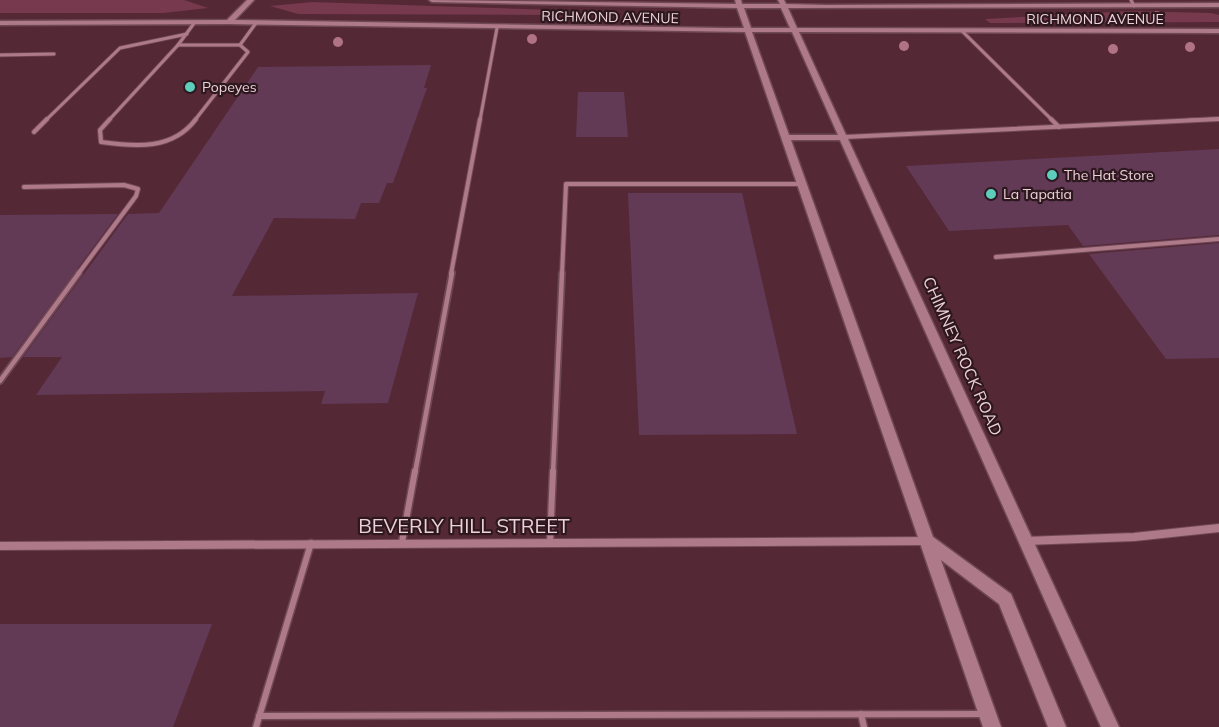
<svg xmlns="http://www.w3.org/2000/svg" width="1219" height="727" font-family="Mulish,sans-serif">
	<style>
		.green { fill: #76394d }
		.building { fill: #623a55 }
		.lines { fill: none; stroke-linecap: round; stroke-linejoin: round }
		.service-far3-casing { stroke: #6f4856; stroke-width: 4.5 }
		.service-far2-casing { stroke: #6f4856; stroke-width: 6 }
		.service-far1-casing { stroke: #6f4856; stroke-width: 8 }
		.service-casing { stroke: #6f4856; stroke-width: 9 }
		.minor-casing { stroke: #6f4856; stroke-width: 10 }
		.secondary-casing { stroke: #6f4856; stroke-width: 3 }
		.service-far3 { stroke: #ae7988; stroke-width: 3 }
		.service-far2 { stroke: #ae7988; stroke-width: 4 }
		.service-far1 { stroke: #ae7988; stroke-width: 4.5 }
		.service { stroke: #ae7988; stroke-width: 6 }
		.minor { stroke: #ae7988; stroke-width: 8 }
		.secondary { fill: #ae7988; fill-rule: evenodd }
		.tree { fill: #b07285 }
		.poi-dot { fill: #5ccebb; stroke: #2d181f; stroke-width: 2 }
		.labels { text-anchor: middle; stroke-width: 4.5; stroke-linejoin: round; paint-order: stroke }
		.far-street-label { font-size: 14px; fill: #eed0d8; stroke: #2d181f }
		.far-poi-label { font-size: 14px; fill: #eed0d8; stroke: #2d181f; text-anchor: start }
		.street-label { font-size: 16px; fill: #eed0d8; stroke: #2d181f }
		.near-street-label { font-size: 20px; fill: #eed0d8; stroke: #2d181f }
	</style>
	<rect width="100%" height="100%" fill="#552836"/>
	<!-- green -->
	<g class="green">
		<path d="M0 0H184L208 8 164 13H0Z"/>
		<path d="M312 2 555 10 554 15 298 14 270 6Z"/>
		<path d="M1130 11 1211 13 1219 15V22L990 23 985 19Z"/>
	</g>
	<!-- building -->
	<g class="building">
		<path d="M431 65 424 88H427L393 183H387L379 203H361L355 219 274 218 232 296 418 293 388 403 321 404 325 391 36 395 62 357H23L128 214 159 213 258 67Z"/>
		<path d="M578 92H624L628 137H576Z"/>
		<path d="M1219 149V235L1083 246 1068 225 949 231 906 166Z"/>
		<path d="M628 193H742L797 434 639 435Z"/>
		<path d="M118 214 12 357 0 358V215Z"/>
		<path d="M1219 243V358L1166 359 1089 254Z"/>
		<path d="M0 624H212L173 727H0Z"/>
	</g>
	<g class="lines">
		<defs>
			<g id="service-far3">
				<path d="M1131 0 1134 6"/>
				<path d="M962 31 1052 120"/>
				<path d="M178 45H240L248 52 195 120"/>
				<path d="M178 45 195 22"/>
				<path d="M240 45 256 23"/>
				<path d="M0 55 54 54"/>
				<path d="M46 120 120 48 187 34"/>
				<path d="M109 120 178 45"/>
				<path d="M480 120 497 28"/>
				<path d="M1189 120 1219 119"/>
			</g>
			<g id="service-far2">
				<path d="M110 119 100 130 101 142C136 147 173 150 196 119"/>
				<path d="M1051 119 1059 127"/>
				<path d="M34 132 47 119"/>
				<path d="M845 137 1219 119"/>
				<path d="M24 187 124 185 138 189 136 196 78 274"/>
				<path d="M996 257 1219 239"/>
				<path d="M451 274 480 119"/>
				<path d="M562 274 566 184H801"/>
			</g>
			<g id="service-far1">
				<path d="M0 381 79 273"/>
				<path d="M415 473 452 273"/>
				<path d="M553 473 562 273"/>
			</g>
			<g id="service">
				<path d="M402 542 415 471"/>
				<path d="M550 542 553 471"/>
				<path d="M861 714 864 727"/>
				<path d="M259 716 982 714"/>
				<path d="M256 727 311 543"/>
			</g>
			<g id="minor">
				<path d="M1025 541 1134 537 1219 528"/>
				<path d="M0 546 927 541"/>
			</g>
			<path id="secondary" d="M247 0H254L235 20 722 28H744L737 8 432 2 429 0 736 4 735 0H741L742 4H780L778 0H784L786 4 826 5 1219 3V7L788 8 797 28 1219 29V33L799 32 846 135 849 137 848 139 1119 727H1101L840 140H791L933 537 1011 594 1066 727H1048L999 604 941 560 1001 727H983L745 32 229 24 0 25V21L227 20ZM744 8H781L790 28H751ZM752 32H792L838 135H789Z"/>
		</defs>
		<!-- service-far3 casing -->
		<use href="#service-far3" class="service-far3-casing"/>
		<!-- service-far2 casing -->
		<use href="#service-far2" class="service-far2-casing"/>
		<!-- service-far1 casing -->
		<use href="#service-far1" class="service-far1-casing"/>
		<!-- service casing -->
		<use href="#service" class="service-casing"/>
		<!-- minor casing -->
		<use href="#minor" class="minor-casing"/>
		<!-- secondary casing -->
		<use href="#secondary" class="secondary-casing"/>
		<!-- service-far3 -->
		<use href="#service-far3" class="service-far3"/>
		<!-- service-far2 -->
		<use href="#service-far2" class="service-far2"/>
		<!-- service-far1 -->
		<use href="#service-far1" class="service-far1"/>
		<!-- service -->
		<use href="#service" class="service"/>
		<!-- minor -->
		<use href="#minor" class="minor"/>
		<!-- secondary -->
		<use href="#secondary" class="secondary"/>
	</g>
	<!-- trees -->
	<g class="tree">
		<circle cx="1157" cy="16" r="5"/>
		<circle cx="1063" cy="19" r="5"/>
		<circle cx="532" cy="39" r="5"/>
		<circle cx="338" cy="42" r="5"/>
		<circle cx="904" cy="46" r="5"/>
		<circle cx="1190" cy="47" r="5"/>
		<circle cx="1113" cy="49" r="5"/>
	</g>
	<!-- markers -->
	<g class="poi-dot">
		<circle cx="190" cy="87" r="6"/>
		<circle cx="1052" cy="175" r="6"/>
		<circle cx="991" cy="194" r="6"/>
	</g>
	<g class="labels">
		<!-- far-street labels -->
		<g class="far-street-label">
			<text transform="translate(610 17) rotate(1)" y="5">RICHMOND AVENUE</text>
			<text x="1095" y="24">RICHMOND AVENUE</text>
		</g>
		<!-- far-poi labels -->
		<g class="far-poi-label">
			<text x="202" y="92">Popeyes</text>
			<text x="1064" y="180">The Hat Store</text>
			<text x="1003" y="199">La Tapatia</text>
		</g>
		<!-- street labels -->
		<g class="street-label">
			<text transform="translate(963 356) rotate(66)" y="6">CHIMNEY ROCK ROAD</text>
		</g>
		<!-- near-street labels -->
		<g class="near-street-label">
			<text x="464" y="533">BEVERLY HILL STREET</text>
		</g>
	</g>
</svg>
